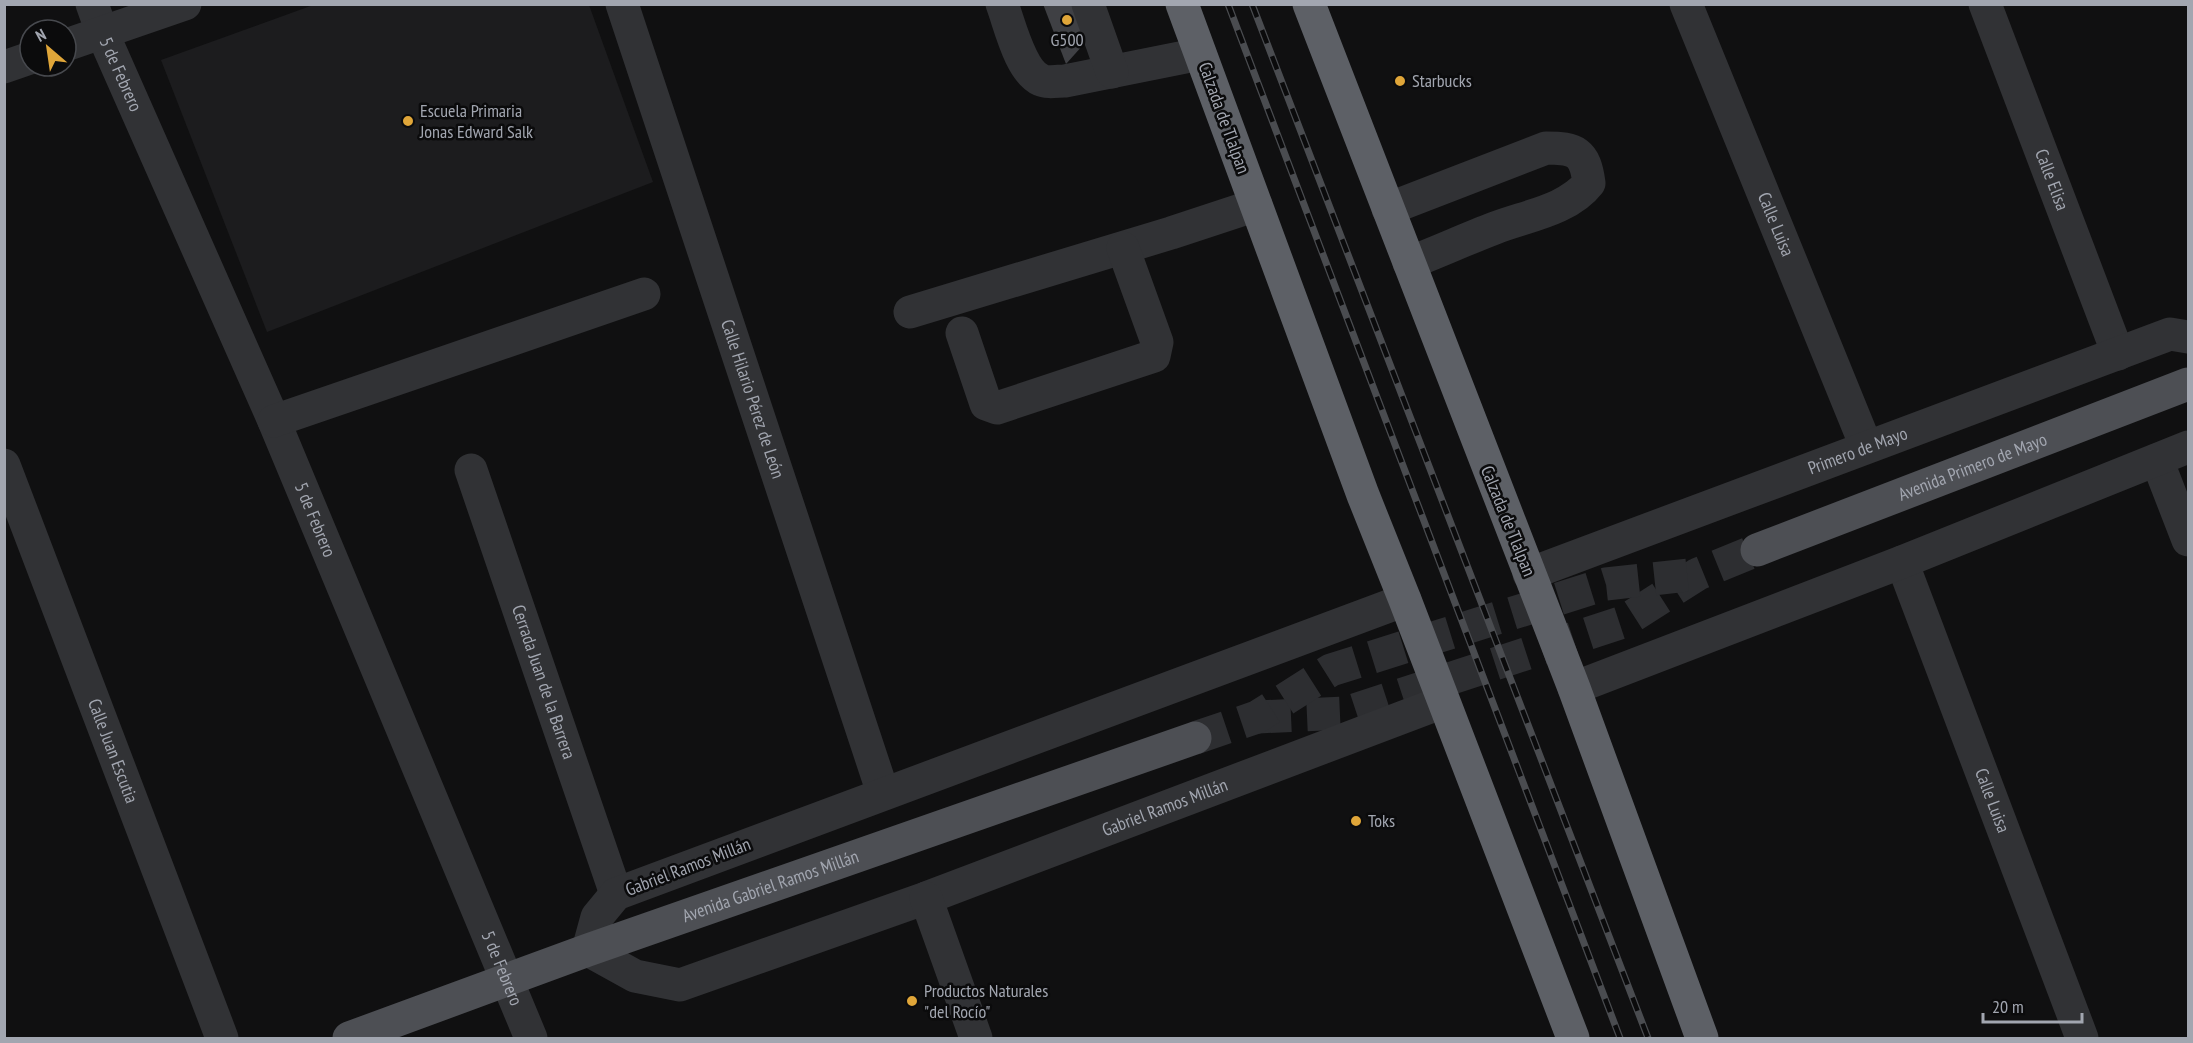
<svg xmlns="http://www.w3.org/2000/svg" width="2193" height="1043" font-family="'PT Sans Narrow',sans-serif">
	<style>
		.built { fill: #1c1c1e }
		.building { fill: #3f4044 }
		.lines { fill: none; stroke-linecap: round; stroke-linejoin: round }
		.major-tunnel { stroke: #2d2e31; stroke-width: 33; stroke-dasharray: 33 16; stroke-linecap: butt }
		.minor { stroke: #313235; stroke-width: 33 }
		.major { stroke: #4d4f54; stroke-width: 33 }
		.highway { stroke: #5d6066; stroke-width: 33 }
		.rail-casing { stroke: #4a4c50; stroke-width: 7 }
		.rail { stroke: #0b0b0c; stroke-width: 4.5; stroke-dasharray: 14; stroke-linecap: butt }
		.poi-dot { fill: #e0a639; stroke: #0b0b0c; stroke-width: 2 }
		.labels { text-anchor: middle; stroke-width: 5; stroke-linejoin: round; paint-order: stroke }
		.poi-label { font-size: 18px; fill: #a2a6b0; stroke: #0b0b0c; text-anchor: start }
		.street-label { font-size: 18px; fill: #a2a6b0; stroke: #0b0b0c }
	</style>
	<rect width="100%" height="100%" fill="#101011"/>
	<!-- built -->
	<path class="built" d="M316 4 589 5 653 182 267 332 161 60Z"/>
	<!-- building -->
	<path class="building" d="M1043 4H1080L1092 35 1066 64Z"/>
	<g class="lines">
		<!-- major-tunnel -->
		<g class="major-tunnel">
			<path d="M1258 717 1345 713 1623 622 1698 574 1757 550"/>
			<path d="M1195 738 1257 717 1331 670 1606 584 1698 574"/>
		</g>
		<!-- minor -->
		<g class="minor">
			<path id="s1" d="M92 4 102 32 274 421 531 1038"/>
			<path id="s2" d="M622 4 883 793"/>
			<path d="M1002 4C1010 25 1020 71 1041 80 1047 83 1058 81 1065 81L1200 54"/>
			<path d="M1088 4 1112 72"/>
			<path id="s3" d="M1686 4 1866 446"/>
			<path id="s4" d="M1985 4 2118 354"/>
			<path d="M66 45 185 4"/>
			<path d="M4 67 30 58"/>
			<path d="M1388 209 1546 148C1576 148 1585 152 1589 183 1568 210 1526 216 1495 228 1466 239 1438 252 1409 263"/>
			<path d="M910 312 1171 233 1256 205"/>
			<path d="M962 333 986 404 997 408 1154 356 1157 342 1123 248"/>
			<path d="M274 421 644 294"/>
			<path d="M2157 460 2188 540"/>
			<path id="s5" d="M4 465 222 1038"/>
			<path id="s6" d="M471 470 616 894"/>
			<path id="s7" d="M1902 562 2082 1038"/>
			<path id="s8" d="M1529 574 2170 334 2188 337"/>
			<path id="s9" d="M1405 600 616 894 597 917 588 950 635 976 680 985 926 898 1443 702"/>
			<path d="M1574 688 1902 562 2188 447"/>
			<path d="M926 898 976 1038"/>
		</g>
		<!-- major -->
		<g class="major">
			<path id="s10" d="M1757 550 2188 384"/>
			<path id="s11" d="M349 1038 588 950 1195 738"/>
		</g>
		<!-- highway -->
		<g class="highway">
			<path d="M1182 4 1363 495 1405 600 1573 1038"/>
			<path d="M1309 4 1574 688 1702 1038"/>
		</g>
		<defs>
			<g id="rail">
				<path d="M1228 4 1620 1038"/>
				<path d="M1252 4 1648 1038"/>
			</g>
		</defs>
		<!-- rail casing -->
		<use href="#rail" class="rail-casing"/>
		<!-- rail -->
		<use href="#rail" class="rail"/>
	</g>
	<!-- markers -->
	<g class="poi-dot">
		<circle cx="1067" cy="20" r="6"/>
		<circle cx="1400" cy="81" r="6"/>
		<circle cx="408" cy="121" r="6"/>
		<circle cx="1356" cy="821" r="6"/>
		<circle cx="912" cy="1001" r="6"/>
	</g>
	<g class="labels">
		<!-- poi labels -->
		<g class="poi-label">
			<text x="1067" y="46" text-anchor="middle">G500</text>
			<text x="1412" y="87">Starbucks</text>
			<text x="420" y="117">Escuela Primaria<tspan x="420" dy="21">Jonas Edward Salk</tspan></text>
			<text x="1368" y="827">Toks</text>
			<text x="924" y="997">Productos Naturales<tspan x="924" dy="21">"del Rocío"</tspan></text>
		</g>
		<!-- street labels -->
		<g class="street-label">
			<text dy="6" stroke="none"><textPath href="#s1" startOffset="76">5 de Febrero</textPath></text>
			<text transform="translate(1224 118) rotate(70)" y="6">Calzada de Tlalpan</text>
			<text dy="6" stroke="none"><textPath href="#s4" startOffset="188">Calle Elisa</textPath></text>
			<text dy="6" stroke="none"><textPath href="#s3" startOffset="238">Calle Luisa</textPath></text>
			<text dy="6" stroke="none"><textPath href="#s2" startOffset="416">Calle Hilario Pérez de León</textPath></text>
			<text dy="6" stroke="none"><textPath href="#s8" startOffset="351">Primero de Mayo</textPath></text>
			<text dy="6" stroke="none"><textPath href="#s10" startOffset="231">Avenida Primero de Mayo</textPath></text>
			<text dy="6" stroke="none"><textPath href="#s1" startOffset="562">5 de Febrero</textPath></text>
			<text transform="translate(1508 521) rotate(68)" y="6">Calzada de Tlalpan</text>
			<text dy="6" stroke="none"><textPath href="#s6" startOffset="224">Cerrada Juan de la Barrera</textPath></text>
			<text dy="6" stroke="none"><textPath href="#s5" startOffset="306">Calle Juan Escutia</textPath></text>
			<text dy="6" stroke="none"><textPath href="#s7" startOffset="255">Calle Luisa</textPath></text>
			<text dy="6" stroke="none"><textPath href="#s9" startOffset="1522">Gabriel Ramos Millán</textPath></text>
			<text transform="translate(688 867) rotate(-21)" y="6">Gabriel Ramos Millán</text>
			<text dy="6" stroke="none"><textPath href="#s11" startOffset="448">Avenida Gabriel Ramos Millán</textPath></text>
			<text dy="6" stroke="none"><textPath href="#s1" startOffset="1048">5 de Febrero</textPath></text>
		</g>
	</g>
	<!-- border -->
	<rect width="2193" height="1043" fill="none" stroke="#a2a6b0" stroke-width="12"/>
	<!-- north arrow -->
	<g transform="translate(48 48) rotate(331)"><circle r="28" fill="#0b0b0c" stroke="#47494e" stroke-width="1.5"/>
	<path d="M0-4.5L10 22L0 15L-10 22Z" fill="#e0a639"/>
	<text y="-9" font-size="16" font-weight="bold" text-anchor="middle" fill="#a2a6b0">N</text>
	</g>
	<!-- scale -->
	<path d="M1983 1013v9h99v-9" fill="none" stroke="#a2a6b0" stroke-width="3"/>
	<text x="1992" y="1013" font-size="18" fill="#a2a6b0" stroke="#0b0b0c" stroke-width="4.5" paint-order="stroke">20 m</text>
</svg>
